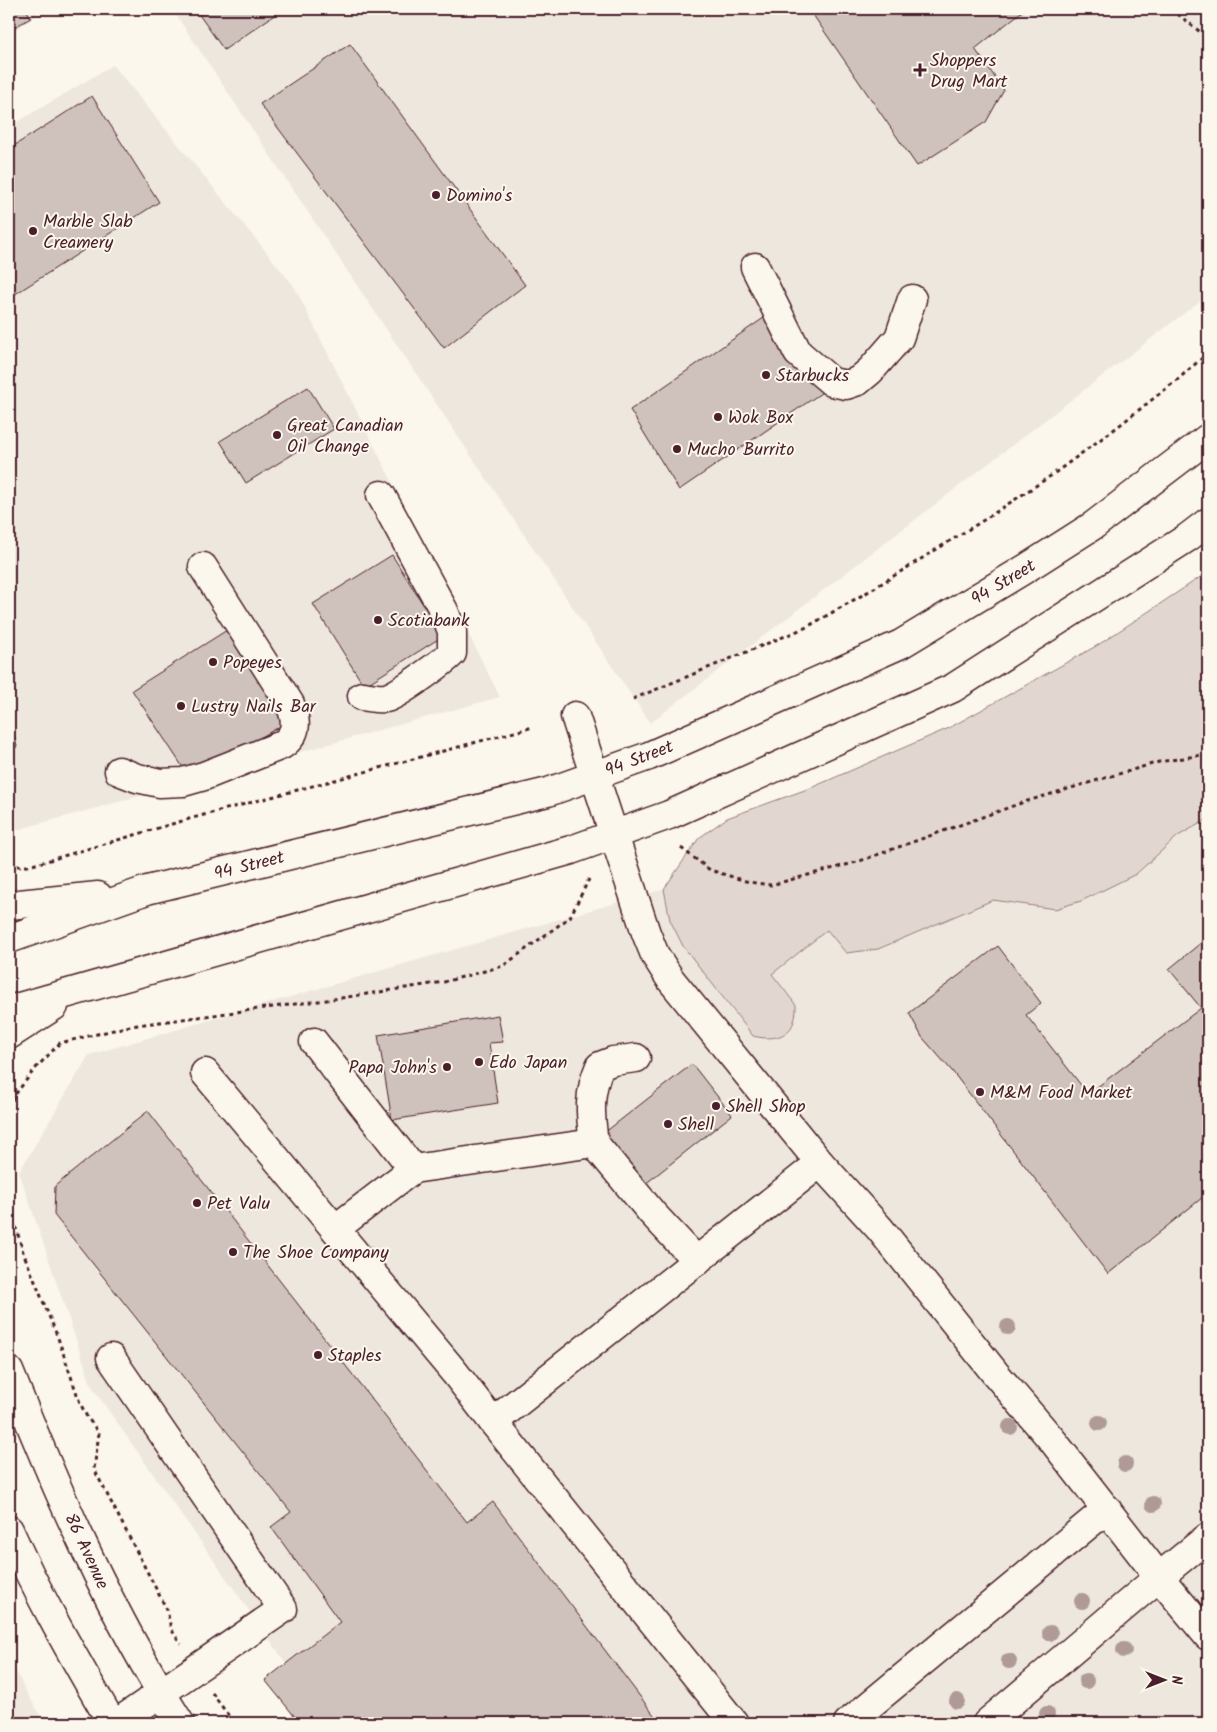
<svg xmlns="http://www.w3.org/2000/svg" width="1217" height="1732" font-family="Kalam,sans-serif">
	<style>
		.built { fill: #eee7de }
		.green { fill: #e2d7d0; stroke: #967b7e }
		.building { fill: #cfc2bc; stroke: #4a1f2b }
		.lines { fill: none; stroke-linecap: round; stroke-linejoin: round }
		.minor-casing { stroke: #4a1f2b; stroke-width: 31 }
		.major-casing { stroke: #4a1f2b; stroke-width: 31 }
		.path { stroke: #4a1f2b; stroke-width: 3; stroke-dasharray: 4 4; stroke-linecap: butt }
		.minor { stroke: #fbf7ec; stroke-width: 28 }
		.major { stroke: #fbf7ec; stroke-width: 28 }
		.tree { fill: #af9a98 }
		.poi-dot { fill: #4a1f2b; stroke: #fbf7ec; stroke-width: 2 }
		.labels { text-anchor: middle; stroke-width: 4; stroke-linejoin: round; paint-order: stroke }
		.poi-label { font-size: 18px; fill: #4a1f2b; stroke: #fbf7ec; text-anchor: start }
		.street-label { font-size: 18px; fill: #4a1f2b; stroke: #fbf7ec }
	</style>
	<rect width="100%" height="100%" fill="#fbf7ec"/>
	<filter id="ink" filterUnits="userSpaceOnUse"><feTurbulence type="fractalNoise" baseFrequency=".02" numOctaves="2"/><feDisplacementMap in="SourceGraphic" scale="10" xChannelSelector="R" yChannelSelector="G"/><feConvolveMatrix kernelMatrix="1 2 1 2 8 2 1 2 1" color-interpolation-filters="sRGB"/></filter>
	<g filter="url(#ink)">
		<!-- built -->
		<g class="built">
			<path d="M9 9H46L9 34Z"/>
			<path d="M172 9H1208V295L650 723Z"/>
			<path d="M113 65 294 286 500 697 9 832V127Z"/>
			<path d="M1208 819V1723H328L92 1387 19 1172 89 1055 664 889 670 920 683 946 753 1036 781 1035 789 1029 794 1023 796 1005 772 974 828 929 878 949 993 900 1056 909 1136 874 1178 836Z"/>
			<path d="M9 1656 24 1688 45 1723H9Z"/>
		</g>
		<!-- green -->
		<path class="green" d="M1208 572V819L1178 836 1136 874 1081 901 1055 909 993 900 878 949 846 953 827 930 772 974 796 1005C796 1010 796 1016 794 1021 789 1039 768 1040 753 1036L683 946 670 920 664 889 699 838 727 818 813 787 949 728 1098 645Z"/>
		<!-- building -->
		<g class="building">
			<path d="M9 9H26L31 18 9 30Z"/>
			<path d="M195 9H283L224 50Z"/>
			<path d="M809 9H1025L975 49 1004 90 986 122 917 166Z"/>
			<path d="M350 44 525 285 444 348 260 104Z"/>
			<path d="M92 96 159 202 9 298V149Z"/>
			<path d="M771 313 827 389 679 490 630 410Z"/>
			<path d="M308 387 334 429 246 483 220 441Z"/>
			<path d="M392 555 443 636 364 686 313 604Z"/>
			<path d="M235 625 293 719 190 778 132 690Z"/>
			<path d="M9 714 17 747 9 749Z"/>
			<path d="M1208 937V1193L1108 1274 952 1071 922 1037 909 1013 998 946 1041 1003 1026 1015 1088 1094 1201 1008 1169 969Z"/>
			<path d="M498 1015 503 1042 489 1043 498 1103 392 1120 378 1035Z"/>
			<path d="M692 1064 732 1115 644 1185 604 1133Z"/>
			<path d="M148 1111 467 1522 493 1502 660 1723H300L265 1680 340 1622 271 1527 291 1512 54 1215 55 1186Z"/>
		</g>
		<g class="lines">
			<defs>
				<g id="minor">
					<path d="M755 267 798 353 832 382 846 385 858 381 870 371 899 338 912 299"/>
					<path d="M362 696C370 697 379 699 386 698 398 695 443 662 452 653V631L444 611 381 495"/>
					<path d="M575 716 646 933 655 955 671 980 820 1163 880 1229 995 1373 1053 1441 1159 1577 1208 1636"/>
					<path d="M119 771 137 778 160 783 183 782 204 776 282 745C298 734 297 721 290 704L203 567"/>
					<path d="M314 1042 413 1169"/>
					<path d="M205 1073 455 1373 493 1422 820 1163"/>
					<path d="M594 1143C590 1114 588 1093 600 1066L613 1061 636 1058"/>
					<path d="M335 1229 413 1169 594 1143 652 1213 697 1261"/>
					<path d="M111 1358 283 1609 117 1723"/>
					<path d="M9 1371C57 1492 110 1613 180 1723"/>
					<path d="M493 1422 734 1723"/>
					<path d="M9 1530C39 1597 75 1660 112 1723"/>
					<path d="M848 1723 1107 1509"/>
					<path d="M987 1723 1159 1577 1208 1537"/>
				</g>
				<g id="major">
					<path d="M9 905 98 896"/>
					<path d="M9 939 147 890 548 792 649 756 901 644 1025 569 1094 525 1208 438"/>
					<path d="M9 1010 571 850 669 815 953 688 1187 538 1208 522"/>
					<path d="M9 1035 54 1006"/>
				</g>
			</defs>
			<!-- minor casing -->
			<use href="#minor" class="minor-casing"/>
			<!-- major casing -->
			<use href="#major" class="major-casing"/>
			<!-- path -->
			<g class="path">
				<path d="M1171 9 1208 38"/>
				<path d="M633 699 807 627 871 590 987 518 1052 475 1116 428 1177 380 1208 353"/>
				<path d="M681 848 710 870 749 882 771 885 857 862 1024 802 1159 762 1208 754"/>
				<path d="M9 866H28L43 862 189 819 533 727"/>
				<path d="M9 1094 14 1096 34 1070 60 1043 130 1026 341 998 444 982 503 966 570 917 589 879"/>
				<path d="M9 1108 14 1096"/>
				<path d="M9 1203 23 1252 58 1338 80 1403 87 1417 99 1433 94 1469 167 1610 171 1629 181 1644"/>
				<path d="M212 1693 234 1723"/>
			</g>
			<!-- minor -->
			<use href="#minor" class="minor"/>
			<!-- major -->
			<use href="#major" class="major"/>
		</g>
		<!-- trees -->
		<g class="tree">
			<circle cx="1008" cy="1327" r="8"/>
			<circle cx="1099" cy="1423" r="8"/>
			<circle cx="1010" cy="1427" r="8"/>
			<circle cx="1125" cy="1464" r="8"/>
			<circle cx="1153" cy="1504" r="8"/>
			<circle cx="1082" cy="1601" r="8"/>
			<circle cx="1050" cy="1633" r="8"/>
			<circle cx="1124" cy="1650" r="8"/>
			<circle cx="1009" cy="1661" r="8"/>
			<circle cx="1086" cy="1681" r="8"/>
			<circle cx="957" cy="1701" r="8"/>
			<circle cx="1047" cy="1714" r="8"/>
		</g>
	</g>
	<!-- markers -->
	<g class="poi-dot">
		<path d="M917.5 62.5h5v5h5v5h-5v5h-5v-5h-5v-5h5z"/>
		<circle cx="436" cy="195" r="5"/>
		<circle cx="33" cy="231" r="5"/>
		<circle cx="766" cy="375" r="5"/>
		<circle cx="718" cy="417" r="5"/>
		<circle cx="277" cy="435" r="5"/>
		<circle cx="677" cy="449" r="5"/>
		<circle cx="378" cy="620" r="5"/>
		<circle cx="213" cy="662" r="5"/>
		<circle cx="181" cy="706" r="5"/>
		<circle cx="479" cy="1062" r="5"/>
		<circle cx="447" cy="1067" r="5"/>
		<circle cx="980" cy="1092" r="5"/>
		<circle cx="716" cy="1106" r="5"/>
		<circle cx="668" cy="1124" r="5"/>
		<circle cx="197" cy="1203" r="5"/>
		<circle cx="233" cy="1252" r="5"/>
		<circle cx="318" cy="1355" r="5"/>
	</g>
	<g class="labels">
		<!-- poi labels -->
		<g class="poi-label">
			<text x="930" y="66">Shoppers<tspan x="930" dy="21">Drug Mart</tspan></text>
			<text x="446" y="201">Domino's</text>
			<text x="43" y="227">Marble Slab<tspan x="43" dy="21">Creamery</tspan></text>
			<text x="776" y="381">Starbucks</text>
			<text x="728" y="423">Wok Box</text>
			<text x="287" y="431">Great Canadian<tspan x="287" dy="21">Oil Change</tspan></text>
			<text x="687" y="455">Mucho Burrito</text>
			<text x="388" y="626">Scotiabank</text>
			<text x="223" y="668">Popeyes</text>
			<text x="191" y="712">Lustry Nails Bar</text>
			<text x="489" y="1068">Edo Japan</text>
			<text x="437" y="1073" text-anchor="end">Papa John's</text>
			<text x="990" y="1098">M&amp;M Food Market</text>
			<text x="726" y="1112">Shell Shop</text>
			<text x="678" y="1130">Shell</text>
			<text x="207" y="1209">Pet Valu</text>
			<text x="243" y="1258">The Shoe Company</text>
			<text x="328" y="1361">Staples</text>
		</g>
		<!-- street labels -->
		<g class="street-label">
			<text transform="translate(1003 582) rotate(-31)" y="6">94 Street</text>
			<text transform="translate(639 758) rotate(-21)" y="6">94 Street</text>
			<text transform="translate(249 865) rotate(-14)" y="6">94 Street</text>
			<text transform="translate(87 1551) rotate(65)" y="6">86 Avenue</text>
		</g>
	</g>
	<!-- margin -->
	<rect width="1217" height="1732" fill="none" stroke="#fbf7ec" stroke-width="30"/>
	<rect x="15" y="15" width="1187" height="1702" fill="none" stroke="#4a1f2b" stroke-width="2" filter="url(#ink)"/>
	<!-- north arrow -->
	<g transform="translate(1164 1680) rotate(90)" stroke="#fbf7ec" stroke-width="4" paint-order="stroke">
	<path d="M0-4L9 19L0 12L-9 19Z" fill="#4a1f2b"/>
	<text y="-8" font-size="14" font-weight="bold" text-anchor="middle" fill="#4a1f2b">N</text>
	</g>
</svg>
